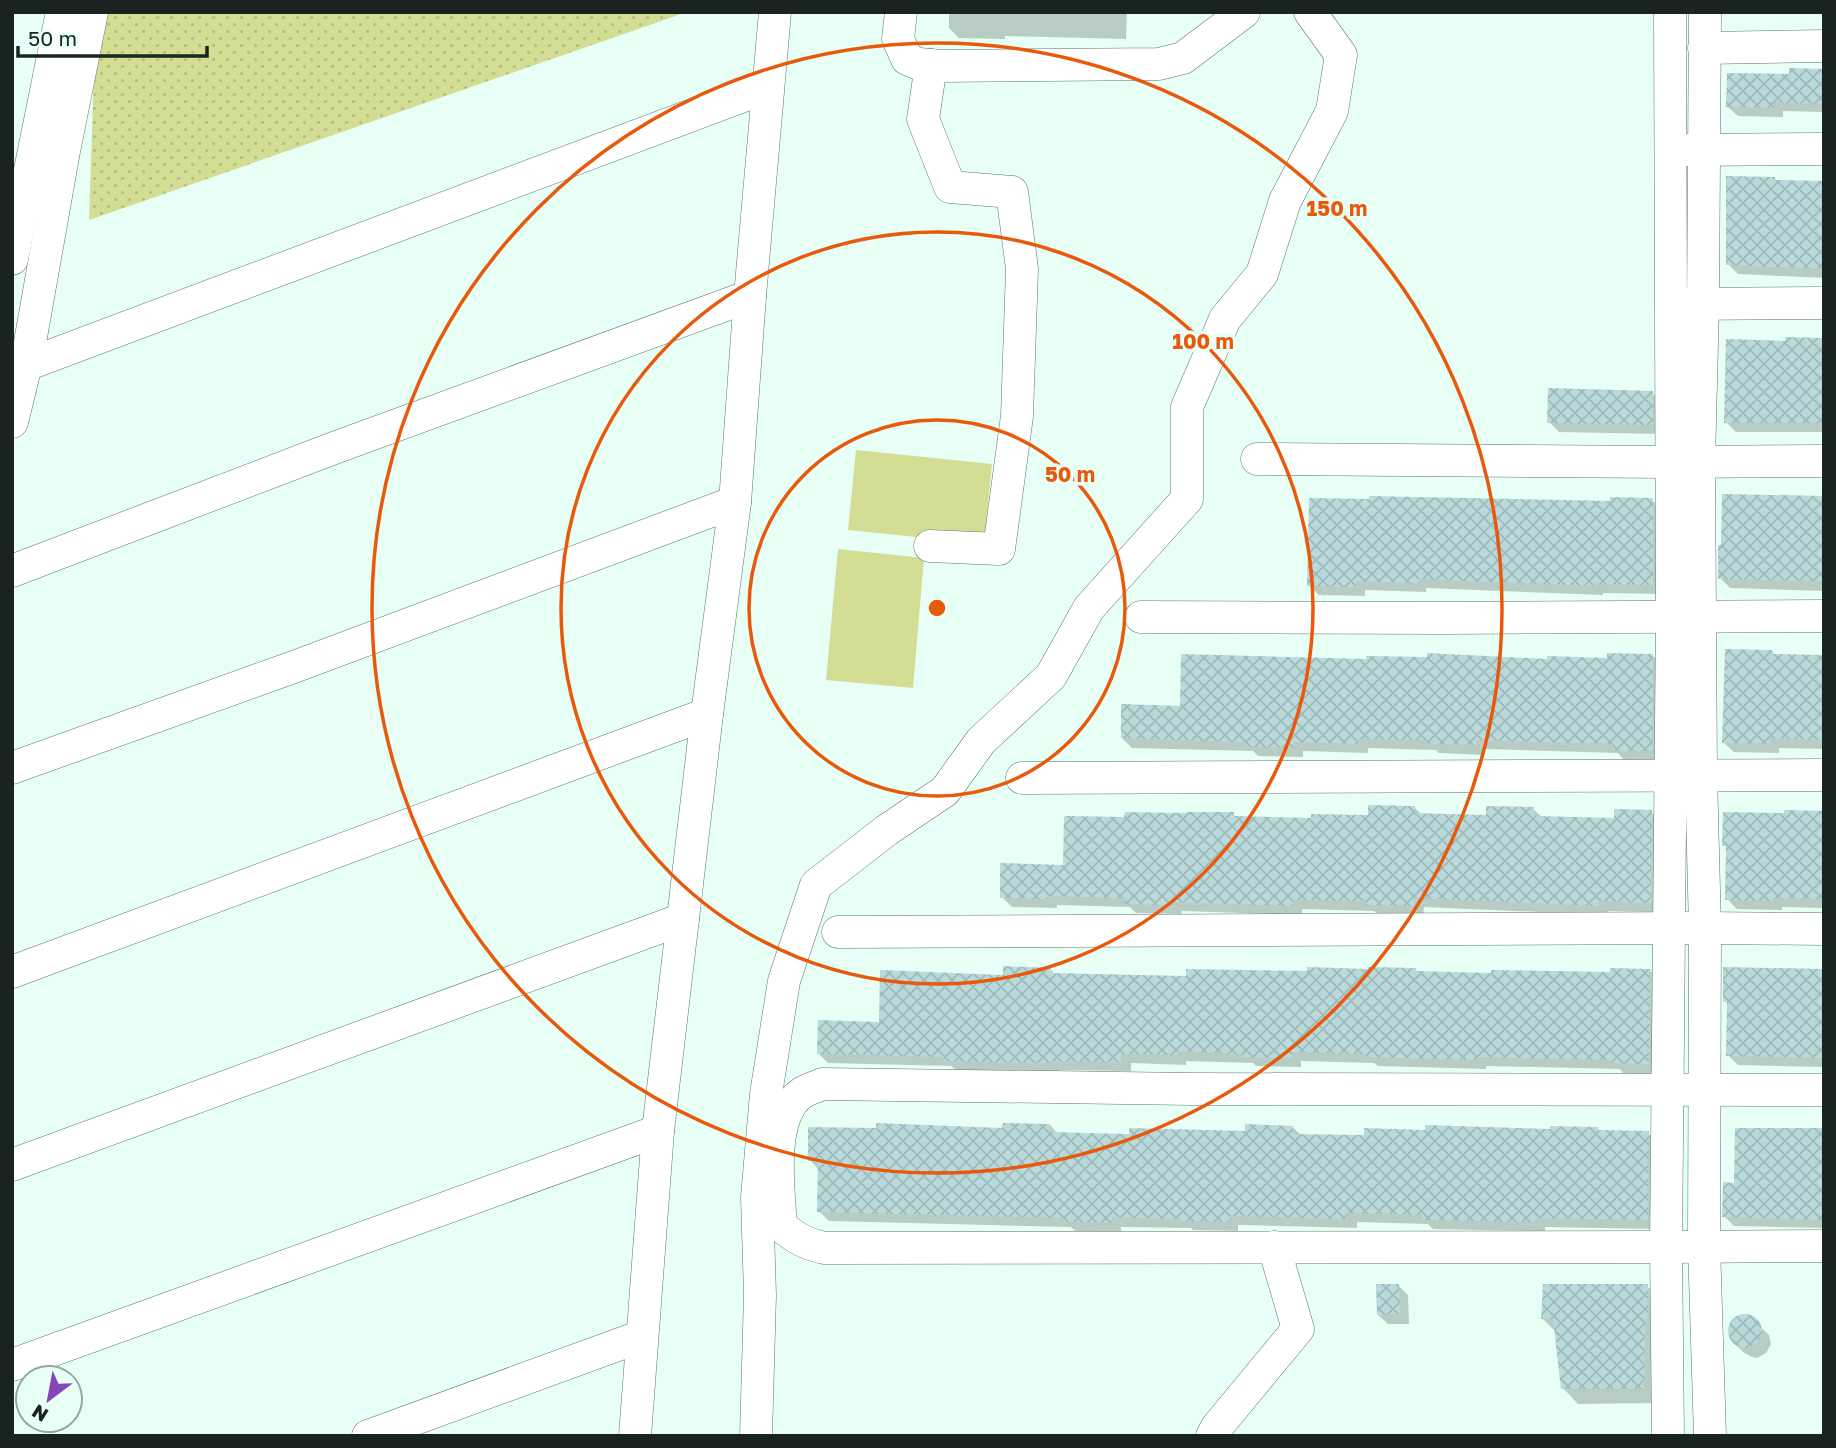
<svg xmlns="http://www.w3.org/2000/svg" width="1836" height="1448" font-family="'Golos Text',sans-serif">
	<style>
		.grass { fill: url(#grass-dots) }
		.garden { fill: #d4dd94 }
		.shadow { fill: #0003 }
		.building { fill: url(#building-cross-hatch) }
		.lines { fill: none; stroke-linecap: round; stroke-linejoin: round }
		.minor-casing { stroke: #5c766c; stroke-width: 33 }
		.minor { stroke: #fff; stroke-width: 32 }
		.ring { fill: none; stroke: #e8590c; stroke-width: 3.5 }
		.centre { fill: #e8590c; stroke: #e8fff6; stroke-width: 3.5 }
		.ring-label { font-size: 21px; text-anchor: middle; font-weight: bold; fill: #e8590c; stroke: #e8fff6; stroke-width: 7; stroke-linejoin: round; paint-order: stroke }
	</style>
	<defs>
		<pattern id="grass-dots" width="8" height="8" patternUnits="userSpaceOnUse" patternTransform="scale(1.75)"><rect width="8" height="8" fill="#d4dd94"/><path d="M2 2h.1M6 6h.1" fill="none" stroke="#b5be7f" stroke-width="1.8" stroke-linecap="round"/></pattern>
		<pattern id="building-cross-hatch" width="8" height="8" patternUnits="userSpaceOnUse" patternTransform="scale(1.75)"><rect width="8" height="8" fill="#b9d9da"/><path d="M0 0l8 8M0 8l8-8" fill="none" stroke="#9ebabb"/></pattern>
	</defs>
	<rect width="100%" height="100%" fill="#e8fff6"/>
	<!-- grass -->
	<path class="grass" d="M96 12H687L89 220Z"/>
	<!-- garden -->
	<g class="garden">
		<path d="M856 450 992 464 984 544 848 530Z"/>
		<path d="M838 549 924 558 913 688 826 680Z"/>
	</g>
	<!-- shadow -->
	<g class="shadow">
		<path d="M949 12H1127L1126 39 1005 36V39L959 38 949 28Z"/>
		<path d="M1824 71V112L1783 111V117L1738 116 1728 107 1790 76Z"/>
		<path d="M1774 179 1777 182 1824 183V278L1738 274 1728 264Z"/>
		<path d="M1824 339V432H1736L1726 422 1786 342Z"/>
		<path d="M1652 393 1662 403V434L1559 432 1549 422Z"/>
		<path d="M1824 498V591L1730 588 1720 578Z"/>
		<path d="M1652 500 1662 510V594L1603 593V595L1426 588V592L1365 590V596L1319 595 1309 585 1611 503Z"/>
		<path d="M1772 652 1776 656 1824 657V749L1779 748V753L1734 752 1724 743Z"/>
		<path d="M1653 656 1662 666V760H1624L1618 753 1485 749V755L1439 753 1436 750 1368 748V753L1303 751V757L1258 756 1253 751 1132 748 1122 738 1182 707 1368 661 1549 660 1608 659Z"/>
		<path d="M1415 808 1422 815 1488 817 1533 809 1543 818 1616 819 1651 812 1661 822 1660 912 1608 911V915L1424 907 1423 915H1378L1374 911 1302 909V915L1182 911 1181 914 1136 913 1130 907 1057 905V908L1012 907 1002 897 1065 867 1126 819 1233 814 1237 818 1313 820 1369 817Z"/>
		<path d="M1824 813V908L1782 907V910L1737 909 1727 899 1728 849 1724 845Z"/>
		<path d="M1050 969 1056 975 1188 978 1416 970 1419 973 1611 974 1650 970 1659 980V1074L1623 1073 1620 1069 1486 1066V1069L1378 1066 1374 1063 1301 1061V1067L1256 1066 1253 1063 1186 1061V1065L1131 1063V1071L1059 1070V1072L956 1070 951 1066 828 1063 818 1053 881 1023 1005 976Z"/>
		<path d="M1824 971V1067L1738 1065 1728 1055 1729 1005 1725 1001Z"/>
		<path d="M1050 1125 1058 1134 1130 1135 1247 1132 1292 1127 1301 1135 1365 1137 1597 1129 1600 1131 1648 1133 1658 1143 1657 1229 1545 1227V1231L1480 1230 1433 1229 1428 1224 1357 1222V1228L1238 1225V1231L1193 1230 1191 1228 1121 1227V1232L1075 1231 1071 1227 829 1221 819 1211V1170L810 1160 1004 1130Z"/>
		<path d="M1824 1129V1228L1734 1226 1724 1216 1736 1185Z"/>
		<path d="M1398 1285 1408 1295 1409 1324H1388L1378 1315Z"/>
		<path d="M1647 1286 1662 1301 1658 1403 1578 1404 1563 1388 1557 1333 1542 1318Z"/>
		<path d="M1741 1316 1750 1317 1769 1335 1771 1344 1766 1353 1757 1358 1752 1357 1743 1352 1733 1341 1730 1337V1326L1732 1322Z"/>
	</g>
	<!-- building -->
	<g class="building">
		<path d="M1789 68 1824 69V104L1774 102V108L1726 107 1727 73 1789 74Z"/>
		<path d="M1726 176 1775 177V180L1824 181V269L1726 265Z"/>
		<path d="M1785 337 1824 338V423H1724L1726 339 1785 341Z"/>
		<path d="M1548 388 1653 391V425L1547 423Z"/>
		<path d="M1722 494 1824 496V581L1718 579V545H1721Z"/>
		<path d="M1369 496 1610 501V497L1653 498V585L1593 584V586L1417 579V583L1356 581V587L1307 586 1309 498 1369 499Z"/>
		<path d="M1725 649 1772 650V654L1824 655V740L1770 738V744L1722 743Z"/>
		<path d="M1427 653 1547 659V656L1607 658V653L1653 654 1652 751H1613V744L1476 740V745L1428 744V740L1358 739V744L1294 742V748L1246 747V742L1121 738V704L1180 706 1181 654 1366 659V656L1427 657Z"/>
		<path d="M1368 805 1415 806V813L1486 815V806L1534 807V816L1614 818V809L1652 810 1651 903 1599 901V906L1414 898V906L1366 905V901L1293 900V906L1172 902V905L1125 904V898L1048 896V899L1000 898V863L1063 865 1064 816 1124 817 1125 812 1186 813V812H1234V816L1311 818V814L1368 815Z"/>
		<path d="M1784 810 1824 811V899L1773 898V901L1725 900 1726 846H1722L1723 812 1784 813Z"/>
		<path d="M1003 966 1051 968V973L1186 976V969L1307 971V967L1368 969V967L1416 968V971L1491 973V970L1610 972V968L1650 969 1649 1064 1611 1063V1060L1477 1057V1060L1366 1057V1054L1292 1052V1058L1244 1057V1054L1177 1051V1055L1121 1054V1062L1050 1061V1063L944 1061V1057L817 1054 818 1020 879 1022 880 970 1003 975Z"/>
		<path d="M1723 967 1824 969V1058L1726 1056 1727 1002H1723Z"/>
		<path d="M876 1123 1002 1128 1003 1123 1050 1124V1132L1129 1134V1128L1245 1131V1124L1293 1126V1134L1364 1135V1128L1425 1130V1125L1550 1129V1126L1598 1127V1130L1649 1131 1648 1220 1536 1218V1222L1469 1221 1422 1220V1215L1348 1213 1347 1219 1229 1216V1222L1181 1221V1219L1112 1217 1111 1223 1064 1222V1218L817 1212 818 1161H808V1127L876 1128Z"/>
		<path d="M1735 1128H1824V1220L1722 1217 1723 1182 1734 1183Z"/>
		<path d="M1376 1284H1399L1400 1314 1377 1315Z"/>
		<path d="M1543 1284H1648V1319H1645L1644 1389H1561L1553 1319H1541Z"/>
		<circle cx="1745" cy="1331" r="17"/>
	</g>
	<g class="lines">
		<defs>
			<g id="minor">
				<path d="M901 12 898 39 907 59 919 64 940 66 1159 64 1183 58 1244 12"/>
				<path d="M1705 12 1703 305 1699 461 1701 775 1705 928 1704 1246 1710 1436"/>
				<path d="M1704 48 1824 46"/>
				<path d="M1682 150 1824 149"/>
				<path d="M12 259 62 12"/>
				<path d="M1682 304 1824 303"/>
				<path d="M12 368 26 365 767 87"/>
				<path d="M12 422 26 365 64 151 92 12"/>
				<path d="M1257 459 1670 462 1824 461"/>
				<path d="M930 546 999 549 1017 416 1022 269 1012 192 950 187 923 119 931 65"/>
				<path d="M12 571 334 448 750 296"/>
				<path d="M1141 617 1445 618 1824 616"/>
				<path d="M12 768 291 668 735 502"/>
				<path d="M1022 778 1824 775"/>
				<path d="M838 932 1705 928 1824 929"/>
				<path d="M12 972 707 714"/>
				<path d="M1824 1090 1191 1089 823 1084C816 1087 808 1089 802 1093 768 1116 779 1191 781 1226 797 1239 806 1244 825 1248L1666 1247 1824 1246"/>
				<path d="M12 1165 683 919"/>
				<path d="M12 1365 658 1131"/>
				<path d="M368 1436 642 1336"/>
				<path d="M635 1436 658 1131 707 714 735 502 750 296 775 12"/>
				<path d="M756 1436 760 1295 757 1197 766 1094 784 981 816 885 887 830 945 791 981 741 1051 676 1089 608 1187 499V407L1225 319 1262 274 1285 201 1332 111 1341 55 1310 12"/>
				<path d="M1212 1436 1217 1427 1298 1329 1274 1247"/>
				<path d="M1668 1436 1666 1247 1672 617 1670 12"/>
			</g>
		</defs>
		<!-- minor casing -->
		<use href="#minor" class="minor-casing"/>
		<!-- minor -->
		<use href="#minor" class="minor"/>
	</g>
	<!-- distance rings -->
	<g class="ring">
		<circle cx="937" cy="608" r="188"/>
		<circle cx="937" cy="608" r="376"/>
		<circle cx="937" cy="608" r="565"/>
	</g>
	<circle cx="937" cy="608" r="10" class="centre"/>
	<g class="ring-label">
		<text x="1337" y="216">150 m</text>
		<text x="1203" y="349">100 m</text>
		<text x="1070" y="482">50 m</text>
	</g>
	<!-- border -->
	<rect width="1836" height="1448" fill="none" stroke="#192420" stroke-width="28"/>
	<!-- north arrow -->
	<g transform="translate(49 1399) rotate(212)"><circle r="33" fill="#e8fff6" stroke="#95a7a0" stroke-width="2"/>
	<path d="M0-5L12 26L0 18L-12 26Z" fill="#8845b9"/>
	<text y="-10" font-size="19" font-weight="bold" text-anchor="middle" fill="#192420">N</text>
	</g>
	<!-- scale -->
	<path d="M18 46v10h189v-10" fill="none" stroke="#192420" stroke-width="3.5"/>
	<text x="28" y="46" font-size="21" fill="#192420" stroke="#e8fff6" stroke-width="5" paint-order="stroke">50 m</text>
</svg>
